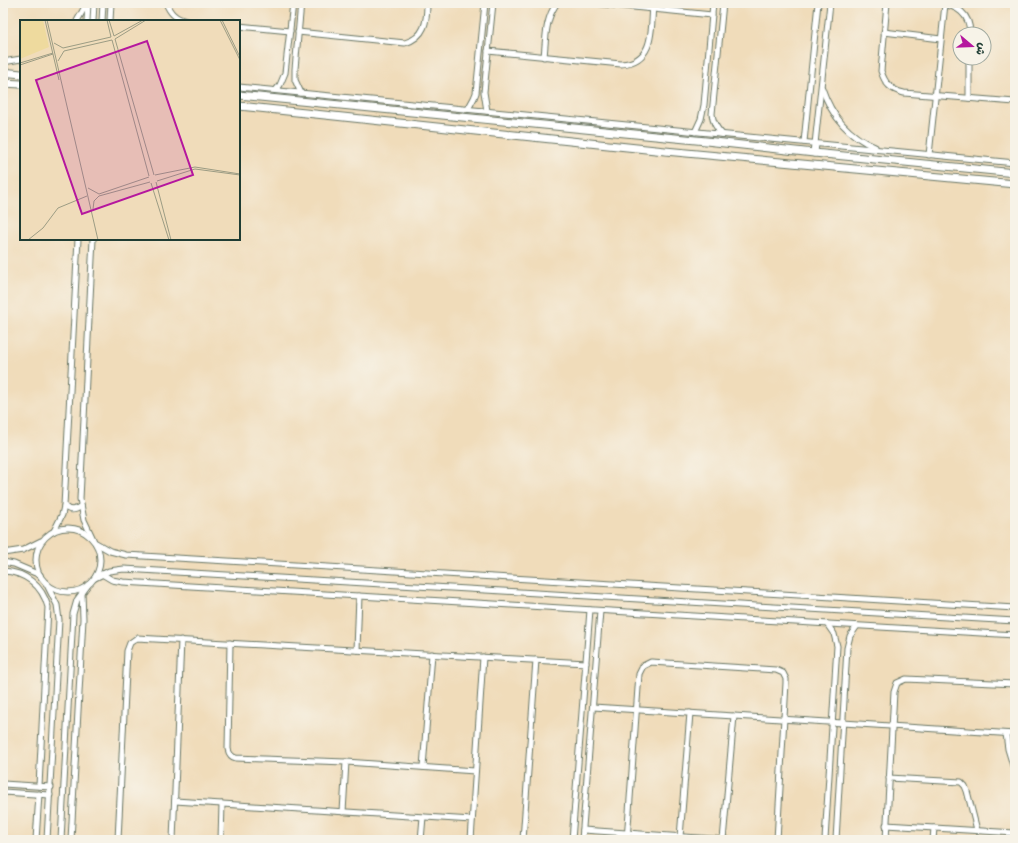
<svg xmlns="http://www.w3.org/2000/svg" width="1018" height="843" font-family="Mali,'Playpen Sans Arabic',sans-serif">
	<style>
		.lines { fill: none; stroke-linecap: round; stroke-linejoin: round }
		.minor-casing { stroke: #687563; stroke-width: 7 }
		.major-casing { stroke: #687563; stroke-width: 9 }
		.minor { stroke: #fff; stroke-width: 5 }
		.major { stroke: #fff; stroke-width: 7 }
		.inset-road { fill: none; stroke: #9c9c84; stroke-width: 1 }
		.view { fill: #b5179e; fill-opacity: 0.15; stroke: #b5179e; stroke-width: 2 }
		.inset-edge { fill: none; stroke: #1f3d34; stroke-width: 2 }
	</style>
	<rect width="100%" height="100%" fill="#f7f3e8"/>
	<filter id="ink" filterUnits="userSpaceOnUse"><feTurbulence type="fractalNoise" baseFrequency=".025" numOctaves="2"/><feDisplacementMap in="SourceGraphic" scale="8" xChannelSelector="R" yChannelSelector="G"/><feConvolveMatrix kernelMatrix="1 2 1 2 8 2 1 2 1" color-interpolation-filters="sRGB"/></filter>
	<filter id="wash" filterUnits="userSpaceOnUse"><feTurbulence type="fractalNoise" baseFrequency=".012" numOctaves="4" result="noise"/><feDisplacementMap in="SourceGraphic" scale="16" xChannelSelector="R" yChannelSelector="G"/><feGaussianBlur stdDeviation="0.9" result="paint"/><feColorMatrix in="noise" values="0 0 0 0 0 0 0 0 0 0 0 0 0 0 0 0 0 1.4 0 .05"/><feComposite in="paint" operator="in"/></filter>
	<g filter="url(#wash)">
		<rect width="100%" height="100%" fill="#f0dcba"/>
	</g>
	<g filter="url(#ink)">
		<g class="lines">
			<defs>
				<g id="minor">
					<path d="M166 3C170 13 175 18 186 21"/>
					<path d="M594 3 712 15"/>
					<path d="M887 3 881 71C885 84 891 90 904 93L1015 102"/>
					<path d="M939 3C957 6 970 13 970 34"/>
					<path d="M77 21 87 3"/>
					<path d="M87 21 88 4"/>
					<path d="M93 21 94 3"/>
					<path d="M102 21 103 3"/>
					<path d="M110 21 111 3"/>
					<path d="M239 26 290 31"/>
					<path d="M298 32 405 43C425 37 427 22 427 3"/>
					<path d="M884 32 941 39"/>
					<path d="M488 51 621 64C655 62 651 29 653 3"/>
					<path d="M544 57C546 38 545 19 557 3"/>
					<path d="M3 62 21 59"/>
					<path d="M239 87 1015 163"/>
					<path d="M822 88C831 115 848 136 875 147"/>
					<path d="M276 90 280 85 285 73 293 3"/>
					<path d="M301 93 295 80V69L301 3"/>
					<path d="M969 98V58"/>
					<path d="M468 109 474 98 476 93 485 3"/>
					<path d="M487 111 484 92 493 3"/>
					<path d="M695 132 701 119 704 105 713 3"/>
					<path d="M722 134C716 128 713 123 712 114L723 3"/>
					<path d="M804 142 818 3"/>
					<path d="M815 144 830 3"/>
					<path d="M929 155 945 4"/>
					<path d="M64 506C69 511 75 511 81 506"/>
					<circle cx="68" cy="560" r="32"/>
					<path d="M54 531 62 515 64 506 78 239"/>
					<path d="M93 539 84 520 80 499 93 239"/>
					<path d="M96 543 110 551 126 555 1015 608"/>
					<path d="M3 553 23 550 41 541"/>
					<path d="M3 562 14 564 40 575"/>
					<path d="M3 571C25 572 42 585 48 607L39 786"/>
					<path d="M102 574 112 580 123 582 1015 635"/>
					<path d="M95 578 109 571 124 569 1015 621"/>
					<path d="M46 583 57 605 59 620 47 840"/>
					<path d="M230 643 228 749C229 754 231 757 236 758L346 762 475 771"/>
					<path d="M357 650 359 596"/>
					<path d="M593 707 1015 734"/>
					<path d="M1006 734 1008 749 1015 772"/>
					<path d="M423 767 432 654"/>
					<path d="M889 778 961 782 965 786 967 791 977 830"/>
					<path d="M3 784 51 787"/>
					<path d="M3 792 50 795"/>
					<path d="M175 801 472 820"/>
					<path d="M343 812 346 762"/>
					<path d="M886 825 1015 833"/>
					<path d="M583 830 728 840"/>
					<path d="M680 837 690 713"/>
					<path d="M36 840 39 794"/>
					<path d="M61 840 73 614 77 600 88 585"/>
					<path d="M71 840 83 619 82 593"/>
					<path d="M118 840 127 651 130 643 137 638 586 663"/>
					<path d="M173 840 181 640"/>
					<path d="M221 840 222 804"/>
					<path d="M421 840 423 817"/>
					<path d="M471 840 483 657"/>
					<path d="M523 840 536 660"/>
					<path d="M572 840 590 610"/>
					<path d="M582 840 600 611"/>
					<path d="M627 840 639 674 643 666 651 662 776 670 783 673 786 679V683L777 840"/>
					<path d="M723 840 734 716"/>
					<path d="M825 840 837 646 834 634 827 624"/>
					<path d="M836 840 847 648 850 636 857 626"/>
					<path d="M886 840 894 692 897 683 906 679 1015 684"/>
					<path d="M933 840 934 828"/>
				</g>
				<g id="major">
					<path d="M3 72 21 74"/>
					<path d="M3 83 21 84"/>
					<path d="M239 95 706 141 814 153 1015 173"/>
					<path d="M239 106 665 151 1015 184"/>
					<path d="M814 153 815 144"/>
				</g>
			</defs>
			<!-- minor casing -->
			<use href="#minor" class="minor-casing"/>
			<!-- major casing -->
			<use href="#major" class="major-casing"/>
			<!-- minor -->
			<use href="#minor" class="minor"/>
			<!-- major -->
			<use href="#major" class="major"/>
		</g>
	</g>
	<!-- overview -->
	<g transform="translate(20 20)">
		<rect width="220" height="220" fill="#f0dcba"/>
		<path d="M0 0H23L29 27 0 39Z" fill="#eeda9e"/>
		<path class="inset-road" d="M25 0 39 60M27 0 78 220M87 0 91 17M89 0 94 16M200 0 220 40M202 0 220 37M94 16 123 0M95 19 134 155M95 19 126 0M92 20 129 156M34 23 43 28 91 17M38 41 44 31 92 20M0 43 33 33M0 45 33 34M135 155 175 147 220 154M137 161 175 149 220 155M136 162 151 220M131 163 149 220M68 168 79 174 129 157M73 189 74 181 79 176 130 162M8 220 23 208 38 188 67 176"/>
		<path class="view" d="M127 21 173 155 62 194 16 60Z"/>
		<rect width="220" height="220" class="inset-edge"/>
	</g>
	<!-- margin -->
	<rect width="1018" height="843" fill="none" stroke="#f7f3e8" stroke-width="16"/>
	<!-- north arrow -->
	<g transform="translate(972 46) rotate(109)"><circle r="19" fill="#f7f3e8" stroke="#a1aaa0"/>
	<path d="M0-3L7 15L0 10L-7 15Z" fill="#b5179e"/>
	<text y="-6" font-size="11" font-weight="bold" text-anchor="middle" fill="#1f3d34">ش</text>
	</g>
</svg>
